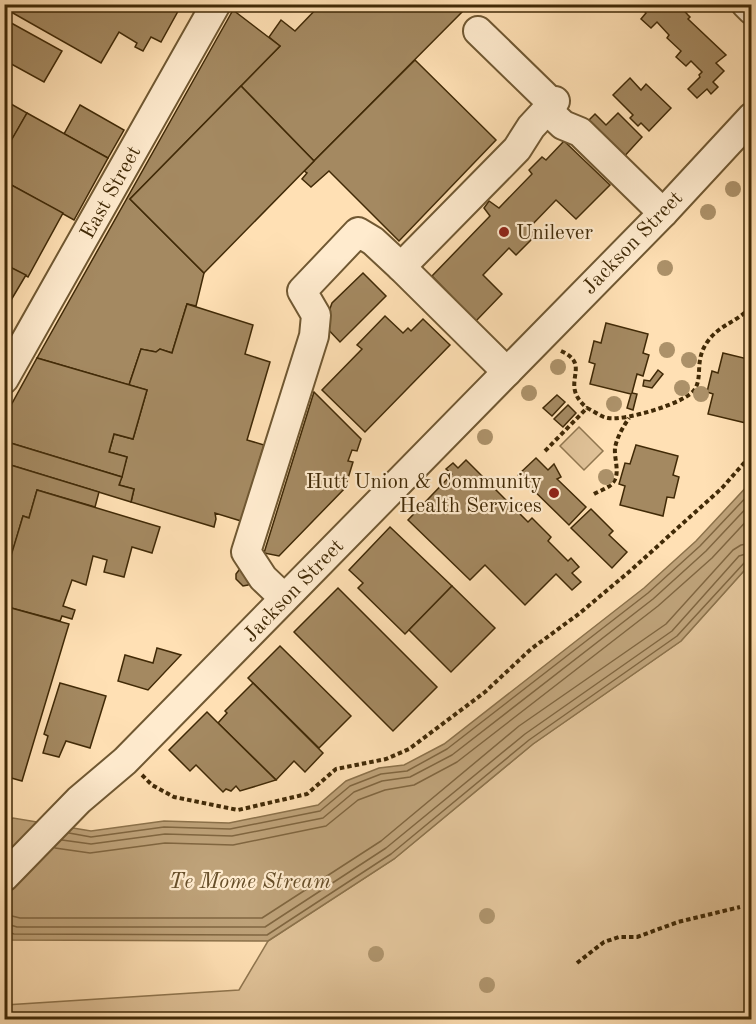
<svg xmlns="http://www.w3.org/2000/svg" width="756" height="1024" font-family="'Old Standard TT',serif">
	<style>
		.green { fill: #dfc197; stroke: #90764f; stroke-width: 1.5 }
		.water { fill: #bea279; stroke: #8c724b; stroke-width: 1.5 }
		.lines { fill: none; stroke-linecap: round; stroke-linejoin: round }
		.shore { stroke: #806640; stroke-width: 1.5 }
		.building { fill: #a48961; stroke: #412a07; stroke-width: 1.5 }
		.minor-casing { stroke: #705832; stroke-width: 32 }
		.path { stroke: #412a07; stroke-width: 4; stroke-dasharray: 4.5 3; stroke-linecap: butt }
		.minor { stroke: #ffebce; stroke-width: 28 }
		.tree { fill: #ac9169 }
		.poi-dot { fill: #8f2418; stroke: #ffebce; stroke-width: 2 }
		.labels { text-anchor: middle; stroke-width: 4.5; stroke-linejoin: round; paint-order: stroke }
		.street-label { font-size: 21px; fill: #412a07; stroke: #ffebce }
		.poi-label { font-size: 21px; fill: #412a07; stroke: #ffebce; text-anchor: start }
		.water-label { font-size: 22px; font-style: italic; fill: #664e29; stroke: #ffebce }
	</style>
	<rect width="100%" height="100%" fill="#ffe0b4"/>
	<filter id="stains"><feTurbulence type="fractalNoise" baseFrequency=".00333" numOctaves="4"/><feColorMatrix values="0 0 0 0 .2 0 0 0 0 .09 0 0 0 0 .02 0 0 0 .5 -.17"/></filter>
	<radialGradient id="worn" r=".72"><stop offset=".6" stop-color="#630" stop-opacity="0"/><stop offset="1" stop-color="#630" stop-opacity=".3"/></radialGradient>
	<!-- green -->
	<g class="green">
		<path d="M579 427 603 451 584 470 560 446Z"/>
		<path d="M751 563V1019L5 1020V1005L239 990 268 941 394 859 533 744 681 641Z"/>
	</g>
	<!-- water -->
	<path class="water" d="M751 482V563L681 641 533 744 394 859 268 941 10 940 5 934V823L13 818 91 831 164 821 229 823 318 805 346 781 379 768 404 765 444 744 644 588 696 541Z"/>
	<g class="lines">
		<!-- shore -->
		<g class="shore">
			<path d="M69 833 91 837 164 827 230 829 320 811 350 786 381 774 407 771 447 749 648 593 700 546 752 491"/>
			<path d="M62 840 91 844 165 834 232 836 323 818 354 792 382 781 410 777 452 755 653 599 706 551 752 502"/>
			<path d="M55 848 90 853 165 843 233 845 326 826 358 800 385 790 414 785 457 762 658 606 712 558 752 515"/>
			<path d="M4 914 20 918H262L381 841 519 726 666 624 733 550 741 545 752 543"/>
			<path d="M4 923 17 927H265L386 848 525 734 672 631 739 556 752 552"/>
			<path d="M4 931 14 934 267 935 391 854 529 740 677 636 745 562 752 560"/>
		</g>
	</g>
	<!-- building -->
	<g class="building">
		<path d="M4 4H182L161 42 151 37 143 51 135 47 137 43 119 32 101 63 4 8Z"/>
		<path d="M321 4H470L314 161 241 86 280 46 269 37 281 20 295 31Z"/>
		<path d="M638 4H678L688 15 690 17 688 19 726 55 716 63 724 71 713 82 718 87 711 94 707 89 697 98 688 89 700 77 699 75 702 72 691 61 686 66 676 57 681 51 667 38 669 35 657 22 651 28 641 19 646 13Z"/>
		<path d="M233 10 280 46 130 199 204 273 196 306 187 304 172 353 160 349 156 352 141 349 129 385 37 358Z"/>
		<path d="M4 19 62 51 44 82 4 60Z"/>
		<path d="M415 60 496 140 399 241 329 171 311 187 302 179 307 173 304 171Z"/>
		<path d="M630 78 641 90 646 84 671 108 649 131 641 123 638 126 630 118 633 115 613 95Z"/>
		<path d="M241 86 314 161 204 273 130 199Z"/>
		<path d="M4 100 27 113 10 143 4 140Z"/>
		<path d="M80 105 124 130 108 158 64 134Z"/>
		<path d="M27 113 108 158 74 220 4 181V153Z"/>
		<path d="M618 113 642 137 621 160 585 124 595 114 606 125Z"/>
		<path d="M564 141 610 185 576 219 556 200 529 228 536 235 516 255 509 248 483 275 502 294 476 321 432 276 490 216 484 208 489 201 499 208 532 174 529 170 542 157 546 160Z"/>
		<path d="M4 181 63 213 28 277 4 264Z"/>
		<path d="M4 264 26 275 4 312Z"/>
		<path d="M363 273 386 296 340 342 324 325 332 303Z"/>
		<path d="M187 304 253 325 245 354 270 362 247 440 264 445 241 521 215 513 216 519 214 527 131 502 134 489 119 485 127 457 109 452 114 434 133 439 147 390 129 385 141 349 156 352 160 349 172 353Z"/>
		<path d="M385 316 403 333 408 328 411 331 423 319 450 345 365 432 322 390 362 349 357 345Z"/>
		<path d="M606 323 648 334 643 353 649 355 643 376 637 374 632 393 637 394 633 410 627 408 631 394 590 384 595 364 589 362 594 341 601 343Z"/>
		<path d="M723 353 752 360 750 424 708 414 713 394 707 392 712 371 718 373Z"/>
		<path d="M37 358 147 390 133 439 114 434 109 452 127 457 122 477 4 441V418Z"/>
		<path d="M658 370 663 374 652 388 643 386 644 380 650 381Z"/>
		<path d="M314 392 361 439 357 451 352 450 348 461 353 462 345 488 279 556 264 553Z"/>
		<path d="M557 395 565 402 552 416 543 408Z"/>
		<path d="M568 405 576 413 563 427 554 419Z"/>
		<path d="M4 441 122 477 119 485 134 489 131 502 4 463Z"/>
		<path d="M636 445 678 456 673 475 679 477 674 498 667 497 663 516 620 505 625 486 619 484 625 463 630 464Z"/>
		<path d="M536 458 548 470 554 464 561 477 557 479 586 507 569 525 518 475Z"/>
		<path d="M466 460 528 522 532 518 551 537 548 541 568 561 571 558 579 567 572 573 581 582 572 590 556 574 525 605 485 565 470 580 408 520 452 474 446 469 453 463 458 468Z"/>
		<path d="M4 463 99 492 95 507 37 490 29 518 23 516 7 571 4 570Z"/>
		<path d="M37 490 160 527 152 553 132 547 124 577 104 572 107 560 93 556 86 585 72 580 63 606 75 610 72 619 62 616 60 621 4 606V579L23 516 29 518Z"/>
		<path d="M591 509 613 531 609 535 627 552 612 568 571 528Z"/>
		<path d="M390 527 452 586 405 634 358 588 363 583 349 570Z"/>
		<path d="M239 570H244L251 582 248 585 243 586 236 579V574Z"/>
		<path d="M452 586 495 628 451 672 409 630Z"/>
		<path d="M338 588 437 687 393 731 294 632Z"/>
		<path d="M4 606 69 624 22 781 4 776Z"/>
		<path d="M280 646 351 716 319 748 248 678Z"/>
		<path d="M157 648 181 655 148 690 118 681 125 655 153 663Z"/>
		<path d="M60 683 106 696 90 748 66 741 59 757 43 753 48 736 44 734Z"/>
		<path d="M253 683 323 753 305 772 294 761 276 780 218 723 227 713 225 711Z"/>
		<path d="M207 712 218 723 276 780 240 791 236 786 231 791 226 789 223 792 196 765 190 771 169 750Z"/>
	</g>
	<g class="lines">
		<defs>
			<g id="minor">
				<path d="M746 4 752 10"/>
				<path d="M478 31 553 104"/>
				<path d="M547 110 563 125 580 132 663 213"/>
				<path d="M401 267 517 149 531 127 555 101"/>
				<path d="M4 379 216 4"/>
				<path d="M284 598 263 578 246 552 314 336 316 315 302 291 358 232 373 241 401 267 507 372"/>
				<path d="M4 877 79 800 125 761 663 213 752 117"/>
			</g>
		</defs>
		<!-- minor casing -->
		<use href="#minor" class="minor-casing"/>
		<!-- path -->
		<g class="path">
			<path d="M561 351C594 366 557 383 587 408"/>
			<path d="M545 451 587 408C594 411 601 417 608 418 625 421 687 403 695 389 703 375 694 360 708 341 719 325 739 321 752 306"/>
			<path d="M594 494C601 490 610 488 614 481 620 473 614 458 615 448 617 437 623 427 629 418"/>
			<path d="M142 775 152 785 174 797 238 810 307 794 336 769 386 759 409 749 485 692 531 649 580 613 630 571 722 488 752 454"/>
			<path d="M577 963 604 942 619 937H637L678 922 740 907"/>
		</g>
		<!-- minor -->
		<use href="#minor" class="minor"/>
	</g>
	<!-- trees -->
	<g class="tree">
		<circle cx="733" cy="189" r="8"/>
		<circle cx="708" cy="212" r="8"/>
		<circle cx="665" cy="268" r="8"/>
		<circle cx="667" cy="350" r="8"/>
		<circle cx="689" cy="360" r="8"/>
		<circle cx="558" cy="367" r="8"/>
		<circle cx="682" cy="388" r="8"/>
		<circle cx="529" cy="393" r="8"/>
		<circle cx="701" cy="394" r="8"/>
		<circle cx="614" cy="404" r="8"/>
		<circle cx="485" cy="437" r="8"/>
		<circle cx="606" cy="477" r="8"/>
		<circle cx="487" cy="916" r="8"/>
		<circle cx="376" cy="954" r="8"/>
		<circle cx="487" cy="985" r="8"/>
	</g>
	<!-- markers -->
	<g class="poi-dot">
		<circle cx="504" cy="232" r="6"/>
		<circle cx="554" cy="493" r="6"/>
	</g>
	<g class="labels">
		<!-- street labels -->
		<g class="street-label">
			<text transform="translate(110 192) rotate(-61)" y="7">East Street</text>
			<text transform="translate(632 242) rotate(-46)" y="7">Jackson Street</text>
			<text transform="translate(293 590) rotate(-46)" y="7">Jackson Street</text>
		</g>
		<!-- poi labels -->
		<g class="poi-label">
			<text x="516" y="239">Unilever</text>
			<text x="542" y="488" text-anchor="end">Hutt Union &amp; Community<tspan x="542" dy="24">Health Services</tspan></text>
		</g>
		<!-- water labels -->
		<g class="water-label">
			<text x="250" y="888">Te Mome Stream</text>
		</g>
	</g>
	<!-- margin -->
	<rect width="756" height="1024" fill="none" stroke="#ffe0b4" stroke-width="24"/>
	<rect x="6" y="6" width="744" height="1012" fill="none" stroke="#412a07" stroke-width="3"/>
	<rect x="12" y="12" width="732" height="1000" fill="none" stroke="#412a07" stroke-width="1.5"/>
	<rect width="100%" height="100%" filter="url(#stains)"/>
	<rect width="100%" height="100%" fill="url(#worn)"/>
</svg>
